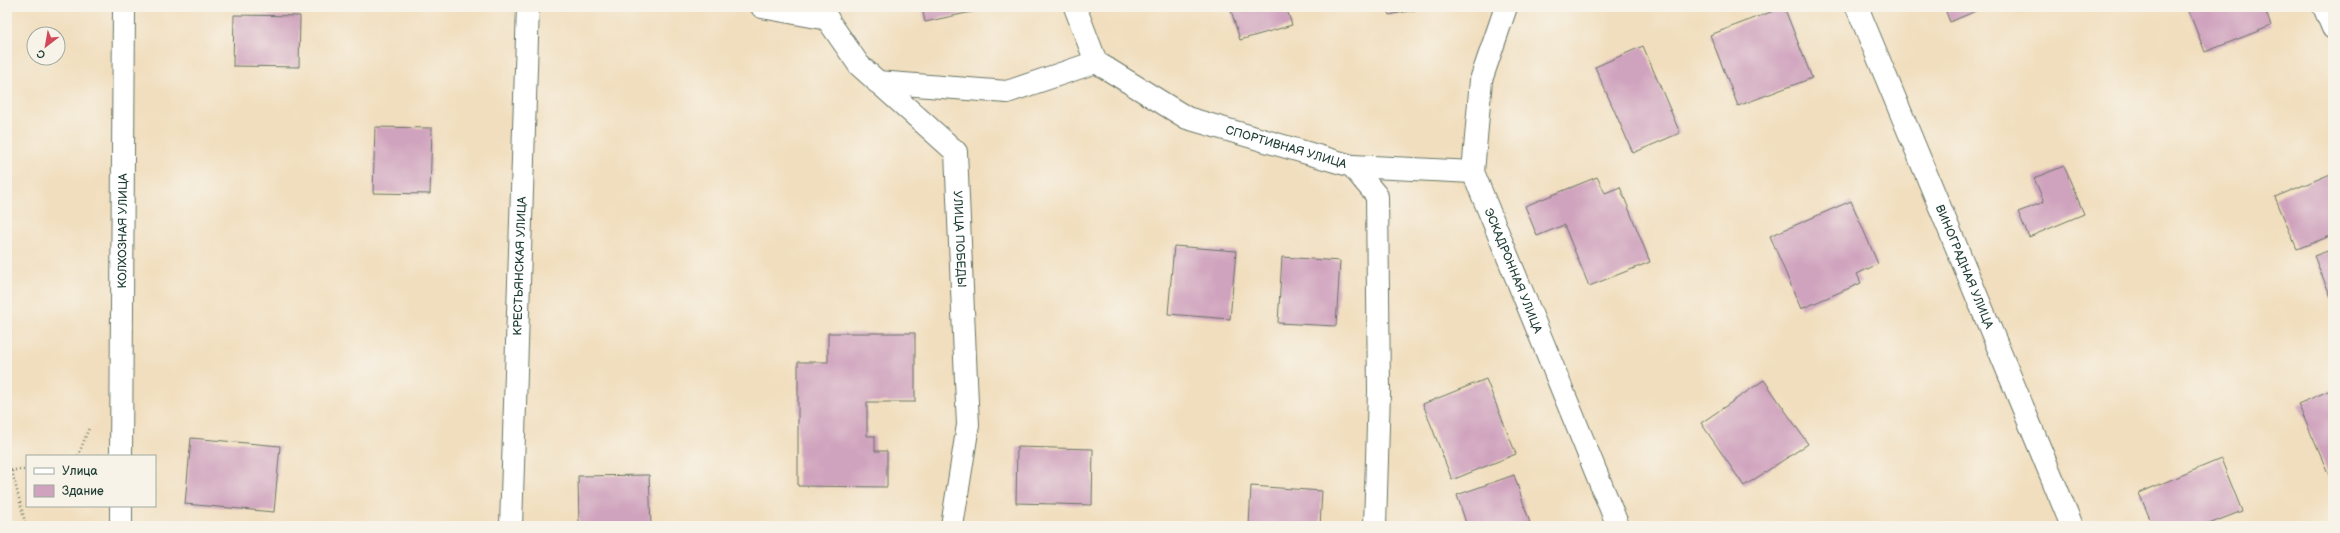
<svg xmlns="http://www.w3.org/2000/svg" width="2340" height="533" font-family="'Balsamiq Sans',sans-serif">
	<style>
		.building { fill: #cfa2bd }
		.lines { fill: none; stroke-linecap: round; stroke-linejoin: round }
		.street-casing { stroke: #687564; stroke-width: 24 }
		.path { stroke: #687564; stroke-width: 2.5; stroke-dasharray: 1 3; stroke-linecap: butt }
		.street { stroke: #fff; stroke-width: 22 }
		.labels { text-anchor: middle; stroke-width: 3.5; stroke-linejoin: round; paint-order: stroke }
		.street-label { font-size: 12px; fill: #1f3d34; stroke: #f7f3e8 }
	</style>
	<rect width="100%" height="100%" fill="#f7f3e8"/>
	<filter id="ink" filterUnits="userSpaceOnUse"><feTurbulence type="fractalNoise" baseFrequency=".025" numOctaves="2"/><feDisplacementMap in="SourceGraphic" scale="8" xChannelSelector="R" yChannelSelector="G"/><feConvolveMatrix kernelMatrix="1 2 1 2 8 2 1 2 1" color-interpolation-filters="sRGB"/></filter>
	<filter id="wash" filterUnits="userSpaceOnUse"><feTurbulence type="fractalNoise" baseFrequency=".012" numOctaves="4" result="noise"/><feDisplacementMap in="SourceGraphic" scale="16" xChannelSelector="R" yChannelSelector="G"/><feGaussianBlur stdDeviation="0.9" result="paint"/><feColorMatrix in="noise" values="0 0 0 0 0 0 0 0 0 0 0 0 0 0 0 0 0 1.4 0 .05"/><feComposite in="paint" operator="in"/></filter>
	<g filter="url(#wash)">
		<rect width="100%" height="100%" fill="#f1debe"/>
		<g id="blocks">
			<!-- building -->
			<g class="building">
				<path d="M922 7H990V8L925 22Z"/>
				<path d="M1230 7H1286L1292 25 1240 40Z"/>
				<path d="M1387 7H1424V8L1389 15Z"/>
				<path d="M1784 7 1812 78 1738 106 1710 35Z"/>
				<path d="M1944 7H1985L1950 22Z"/>
				<path d="M2187 7H2264L2271 26 2205 52Z"/>
				<path d="M234 15 300 16 299 67 233 66Z"/>
				<path d="M1643 46 1680 133 1633 153 1595 67Z"/>
				<path d="M375 127 432 128 430 194 373 193Z"/>
				<path d="M2064 166 2084 214 2029 237 2018 212 2044 202 2034 178Z"/>
				<path d="M2333 173V235L2297 249 2275 197Z"/>
				<path d="M1597 177 1605 193 1620 187 1650 262 1589 286 1564 225 1537 236 1525 206Z"/>
				<path d="M1851 201 1878 264 1857 274 1861 283 1801 309 1770 236Z"/>
				<path d="M1174 246 1236 251 1230 319 1168 314Z"/>
				<path d="M2333 249V302L2314 256Z"/>
				<path d="M1282 257 1340 261 1336 326 1278 323Z"/>
				<path d="M828 333H915V402H867V436H875V451H887V487L798 486V362H828Z"/>
				<path d="M1486 379 1516 454 1452 480 1423 404Z"/>
				<path d="M1764 380 1808 444 1744 486 1701 423Z"/>
				<path d="M2333 389V481L2332 482 2298 404Z"/>
				<path d="M191 438 280 446 274 512 185 504Z"/>
				<path d="M1017 447 1093 449 1092 505 1016 503Z"/>
				<path d="M2221 459 2242 511 2204 526H2153L2139 493Z"/>
				<path d="M649 475 651 526H579L578 476Z"/>
				<path d="M1514 475 1531 526H1467L1457 495Z"/>
				<path d="M1251 486 1322 491 1320 526H1249Z"/>
			</g>
		</g>
	</g>
	<g filter="url(#ink)">
		<use href="#blocks" fill-opacity="0" stroke="#687564" stroke-width="1"/>
		<g class="lines">
			<defs>
				<g id="street">
					<path d="M762 7 828 19"/>
					<path id="s1" d="M819 7 859 65 956 152 968 425 952 526"/>
					<path id="s2" d="M1075 7 1096 62 1187 118 1352 166 1377 196 1379 391 1375 526"/>
					<path id="s3" d="M1506 7 1481 80 1473 172 1618 526"/>
					<path id="s4" d="M1857 7 2072 526"/>
					<path d="M2324 7 2333 28"/>
					<path d="M877 82 1007 92 1096 62"/>
					<path d="M1352 166 1473 172"/>
					<path id="s5" d="M121 456 124 7"/>
					<path d="M121 526V506"/>
					<path id="s6" d="M511 526 528 7"/>
				</g>
			</defs>
			<!-- street casing -->
			<use href="#street" class="street-casing"/>
			<!-- path -->
			<g class="path">
				<path d="M78 456 89 428"/>
				<path d="M7 470H27"/>
				<path d="M12 471 26 526"/>
			</g>
			<!-- street -->
			<use href="#street" class="street"/>
		</g>
	</g>
	<g class="labels">
		<!-- street labels -->
		<g class="street-label">
			<text dy="4" stroke="none"><textPath href="#s2" startOffset="269">СПОРТИВНАЯ УЛИЦА</textPath></text>
			<text dy="4" stroke="none"><textPath href="#s5" startOffset="225">КОЛХОЗНАЯ УЛИЦА</textPath></text>
			<text dy="4" stroke="none"><textPath href="#s1" startOffset="288">УЛИЦА ПОБЕДЫ</textPath></text>
			<text dy="4" stroke="none"><textPath href="#s6" startOffset="260">КРЕСТЬЯНСКАЯ УЛИЦА</textPath></text>
			<text dy="4" stroke="none"><textPath href="#s4" startOffset="281">ВИНОГРАДНАЯ УЛИЦА</textPath></text>
			<text dy="4" stroke="none"><textPath href="#s3" startOffset="276">ЭСКАДРОННАЯ УЛИЦА</textPath></text>
		</g>
	</g>
	<!-- margin -->
	<rect width="2340" height="533" fill="none" stroke="#f7f3e8" stroke-width="24"/>
	<!-- legend -->
	<rect x="26" y="455" width="130" height="52" fill="#f7f3e8" stroke="#a1aaa0"/>
	<rect x="34" y="468" width="20" height="6" fill="#ffffff" stroke="#a1aaa0"/>
	<text x="62" y="475" font-size="12" fill="#1f3d34">Улица</text>
	<rect x="34" y="485" width="20" height="12" fill="#cfa2bd" stroke="#a1aaa0"/>
	<text x="62" y="495" font-size="12" fill="#1f3d34">Здание</text>
	<!-- north arrow -->
	<g transform="translate(46 46) rotate(211)"><circle r="19" fill="#f7f3e8" stroke="#a1aaa0"/>
	<path d="M0-3L7 15L0 10L-7 15Z" fill="#d1495b"/>
	<text y="-6" font-size="11" font-weight="bold" text-anchor="middle" fill="#1f3d34">С</text>
	</g>
</svg>
